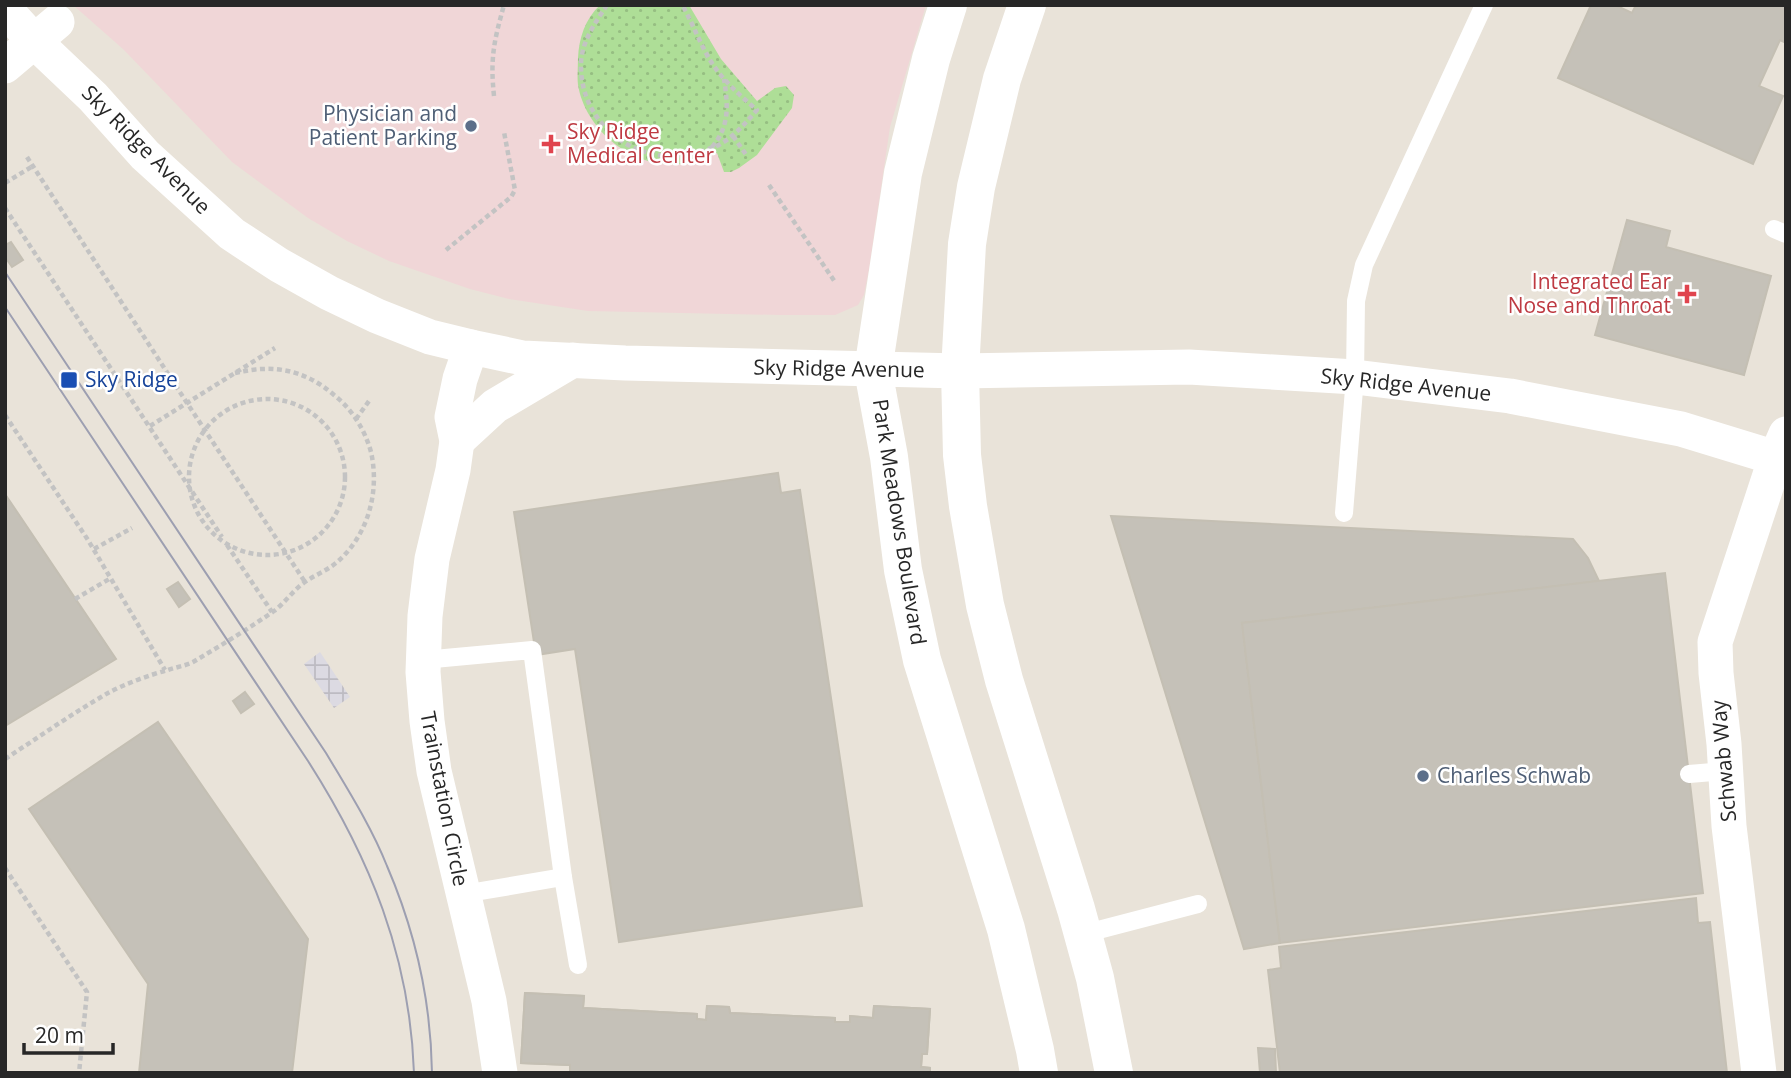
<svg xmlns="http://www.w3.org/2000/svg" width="1791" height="1078" font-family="'Open Sans',sans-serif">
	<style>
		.industrial { fill: url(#industrial-grid) }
		.medical { fill: #f0d6d7 }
		.grass { fill: url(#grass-dots) }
		.building { fill: #c5c1b8; stroke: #c4bfb3; stroke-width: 2 }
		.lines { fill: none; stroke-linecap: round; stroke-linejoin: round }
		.path { stroke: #c3c3c3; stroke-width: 4.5; stroke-dasharray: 5 3.5; stroke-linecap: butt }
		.service { stroke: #fff; stroke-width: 18 }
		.minor { stroke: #fff; stroke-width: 35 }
		.secondary { stroke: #fff; stroke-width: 38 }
		.tram { stroke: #9d9fb1; stroke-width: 2 }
		.service-dot { fill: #5c6f8a; stroke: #fff; stroke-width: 2.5 }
		.health-dot { fill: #e0444e; stroke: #fff; stroke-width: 2.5 }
		.transit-dot { fill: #1a4fb4; stroke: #fff; stroke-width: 2.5 }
		.labels { text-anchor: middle; stroke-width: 5; stroke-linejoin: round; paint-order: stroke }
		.service-label { font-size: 21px; fill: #4e5e75; stroke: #fff; text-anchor: end }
		.health-label { font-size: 21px; fill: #be3a42; stroke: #fff; text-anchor: start }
		.street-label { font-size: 21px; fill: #272727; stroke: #fff }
		.transit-label { font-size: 21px; fill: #164399; stroke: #fff; text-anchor: start }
	</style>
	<defs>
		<pattern id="industrial-grid" width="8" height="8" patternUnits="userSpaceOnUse" patternTransform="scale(1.75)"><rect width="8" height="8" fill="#dcdae2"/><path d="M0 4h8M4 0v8" fill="none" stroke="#bdbbc2"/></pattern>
		<pattern id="grass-dots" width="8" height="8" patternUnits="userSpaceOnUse" patternTransform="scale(1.75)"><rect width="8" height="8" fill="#aede97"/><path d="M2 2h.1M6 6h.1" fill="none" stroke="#96be82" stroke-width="1.8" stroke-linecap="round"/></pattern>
	</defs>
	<rect width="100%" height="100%" fill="#e9e3d9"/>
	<!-- industrial -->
	<path class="industrial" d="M320 652 350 697 334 708 304 664Z"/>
	<!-- medical -->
	<path class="medical" d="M73 5H926L890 127 869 269 864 295 858 305 835 315H781L588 311 509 299 470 289 389 261 347 241 308 218 232 162 123 49Z"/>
	<!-- grass -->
	<path class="grass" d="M600 5H689L721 59 757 101 775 88 786 86 794 95 792 108 757 155 739 168 731 172H724L717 153C706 157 693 163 681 164 635 169 586 132 578 85 577 77 578 67 578 58 579 38 585 19 600 5Z"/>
	<!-- building -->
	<g class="building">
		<path d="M1591 5H1615L1632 13 1636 5H1786V43L1780 40 1759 86 1783 96 1753 164 1558 78Z"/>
		<path d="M1627 220 1670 231 1666 247 1771 276 1744 375 1595 335Z"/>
		<path d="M11 242 23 260 12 267 5 257V245Z"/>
		<path d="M778 473 781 493 800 490 862 906 619 942 575 649 536 655 514 512Z"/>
		<path d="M5 494 116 659 5 726Z"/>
		<path d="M1111 516 1573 539 1588 558 1599 581 1242 623 1280 943 1244 949Z"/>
		<path d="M1665 573 1703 893 1280 943 1242 623Z"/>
		<path d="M178 582 190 599 179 607 167 589Z"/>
		<path d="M245 692 254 704 241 713 233 701Z"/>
		<path d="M158 722 308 939 292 1073H139L148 984 29 809Z"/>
		<path d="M1696 898 1698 923 1710 922 1727 1073H1280L1268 970 1281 968 1279 947Z"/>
		<path d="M525 993 584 996 583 1008 697 1014V1019L706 1020 707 1006 729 1007 730 1013 835 1018V1022H850V1016L873 1018 874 1006 930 1009 927 1054H922L921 1067 930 1068V1073H570V1065L521 1063Z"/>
		<path d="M525 993 584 996 583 1008 697 1014V1019L706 1020 707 1006 729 1007 730 1013 835 1018V1022H850V1016L873 1018 874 1006 930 1009 927 1054H922L921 1067 930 1068V1073H570V1065L521 1063Z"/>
		<path d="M1258 1048 1275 1049 1276 1073H1260Z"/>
	</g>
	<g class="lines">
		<!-- path -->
		<g class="path">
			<path d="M607 5C595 23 582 41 581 63 579 130 647 174 708 149 713 147 718 146 722 143 736 135 746 122 757 110 737 93 718 76 706 53 698 38 692 23 684 8L680 5"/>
			<path d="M494 96C490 58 494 41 504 5"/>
			<path d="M733 136 747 156"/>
			<path d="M712 147C730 126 728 105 724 79"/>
			<path d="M27 157 187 403 305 582"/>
			<path d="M5 183 33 166"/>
			<path d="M769 185 835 282"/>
			<path d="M5 208 222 537"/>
			<path d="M446 250 511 197 515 190 504 132"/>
			<circle cx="267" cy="477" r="78"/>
			<path d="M5 415 88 540 165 670"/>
			<path d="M356 419 369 401"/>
			<path d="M150 426 275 348"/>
			<path d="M227 545 272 612"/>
			<path d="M94 549 132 528"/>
			<path d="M75 599 111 578"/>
			<path d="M5 759C39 737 73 713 108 693 125 684 149 675 168 670 176 667 185 666 193 662 220 646 248 629 274 611 285 603 293 590 305 582 315 575 326 571 336 563 368 536 380 492 371 452 365 430 352 409 334 395 304 369 273 364 235 373"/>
			<path d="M5 868 87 992 79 1073"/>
		</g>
		<!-- service -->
		<g class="service">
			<path d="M1774 229 1786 234"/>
			<path d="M1344 513 1355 377 1356 301 1364 265 1484 5"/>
			<path d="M423 660 532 650 563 877 463 894"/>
			<path d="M1689 774 1725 771"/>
			<path d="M563 877 578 965"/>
			<path d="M1083 934 1198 904"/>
		</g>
		<!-- minor -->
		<g class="minor">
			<path d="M5 9 34 41 93 97 145 155 232 234 279 265 329 293 377 316 430 337 471 347 523 358 625 363 960 371 1189 367 1355 377 1510 396 1681 429 1786 461"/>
			<path d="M5 66 57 22"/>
			<path d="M471 347 460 379 452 417 457 441 453 470 432 559 425 616 423 672 427 721 434 771 489 1001 500 1073"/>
			<path d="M457 441 495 406 573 360"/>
			<path d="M1759 1073 1729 826 1724 744 1716 673 1715 642 1776 457 1786 434"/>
		</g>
		<!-- secondary -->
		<g class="secondary">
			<path d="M948 5 931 59 903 173 873 370 889 457 903 570 922 660 1006 929 1035 1050 1039 1073"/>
			<path d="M1027 5 1002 79 976 187 967 244 960 371 962 455 968 506 985 605 1004 680 1076 909 1095 978 1114 1073"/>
		</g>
		<!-- tram -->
		<g class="tram">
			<path d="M5 272 326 753C348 790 371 826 387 866 415 931 431 1002 432 1073"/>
			<path d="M5 307 308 761C370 858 410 956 414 1073"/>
		</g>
	</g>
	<!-- markers -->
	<g class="service-dot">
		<circle cx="471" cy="126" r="7"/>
		<circle cx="1423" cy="776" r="7"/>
	</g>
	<g class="health-dot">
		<path d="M547.5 133.5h7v7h7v7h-7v7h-7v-7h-7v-7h7z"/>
		<path d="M1683.5 283.5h7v7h7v7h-7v7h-7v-7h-7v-7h7z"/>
	</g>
	<rect class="transit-dot" x="60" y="371" width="18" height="18" rx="3.5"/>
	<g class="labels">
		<!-- service labels -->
		<g class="service-label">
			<text x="457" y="121">Physician and<tspan x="457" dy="24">Patient Parking</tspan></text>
			<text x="1437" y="783" text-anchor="start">Charles Schwab</text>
		</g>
		<!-- health labels -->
		<g class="health-label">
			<text x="567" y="139">Sky Ridge<tspan x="567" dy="24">Medical Center</tspan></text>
			<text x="1671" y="289" text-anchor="end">Integrated Ear<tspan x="1671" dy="24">Nose and Throat</tspan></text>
		</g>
		<!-- street labels -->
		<g class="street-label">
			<text transform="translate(146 150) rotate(45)" y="7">Sky Ridge Avenue</text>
			<text transform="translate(839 369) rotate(1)" y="7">Sky Ridge Avenue</text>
			<text transform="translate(1406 385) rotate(6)" y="7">Sky Ridge Avenue</text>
			<text transform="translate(899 522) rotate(81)" y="7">Park Meadows Boulevard</text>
			<text transform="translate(1724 761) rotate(-95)" y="7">Schwab Way</text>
			<text transform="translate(444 799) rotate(79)" y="7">Trainstation Circle</text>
		</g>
		<!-- transit labels -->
		<g class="transit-label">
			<text x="85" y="387">Sky Ridge</text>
		</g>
	</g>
	<!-- border -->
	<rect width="1791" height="1078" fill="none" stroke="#272727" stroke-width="14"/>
	<!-- scale -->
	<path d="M24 1043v10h89v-10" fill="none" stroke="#272727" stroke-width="3.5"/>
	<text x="35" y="1043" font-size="21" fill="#272727" stroke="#ffffff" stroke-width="5" paint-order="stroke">20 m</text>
</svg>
